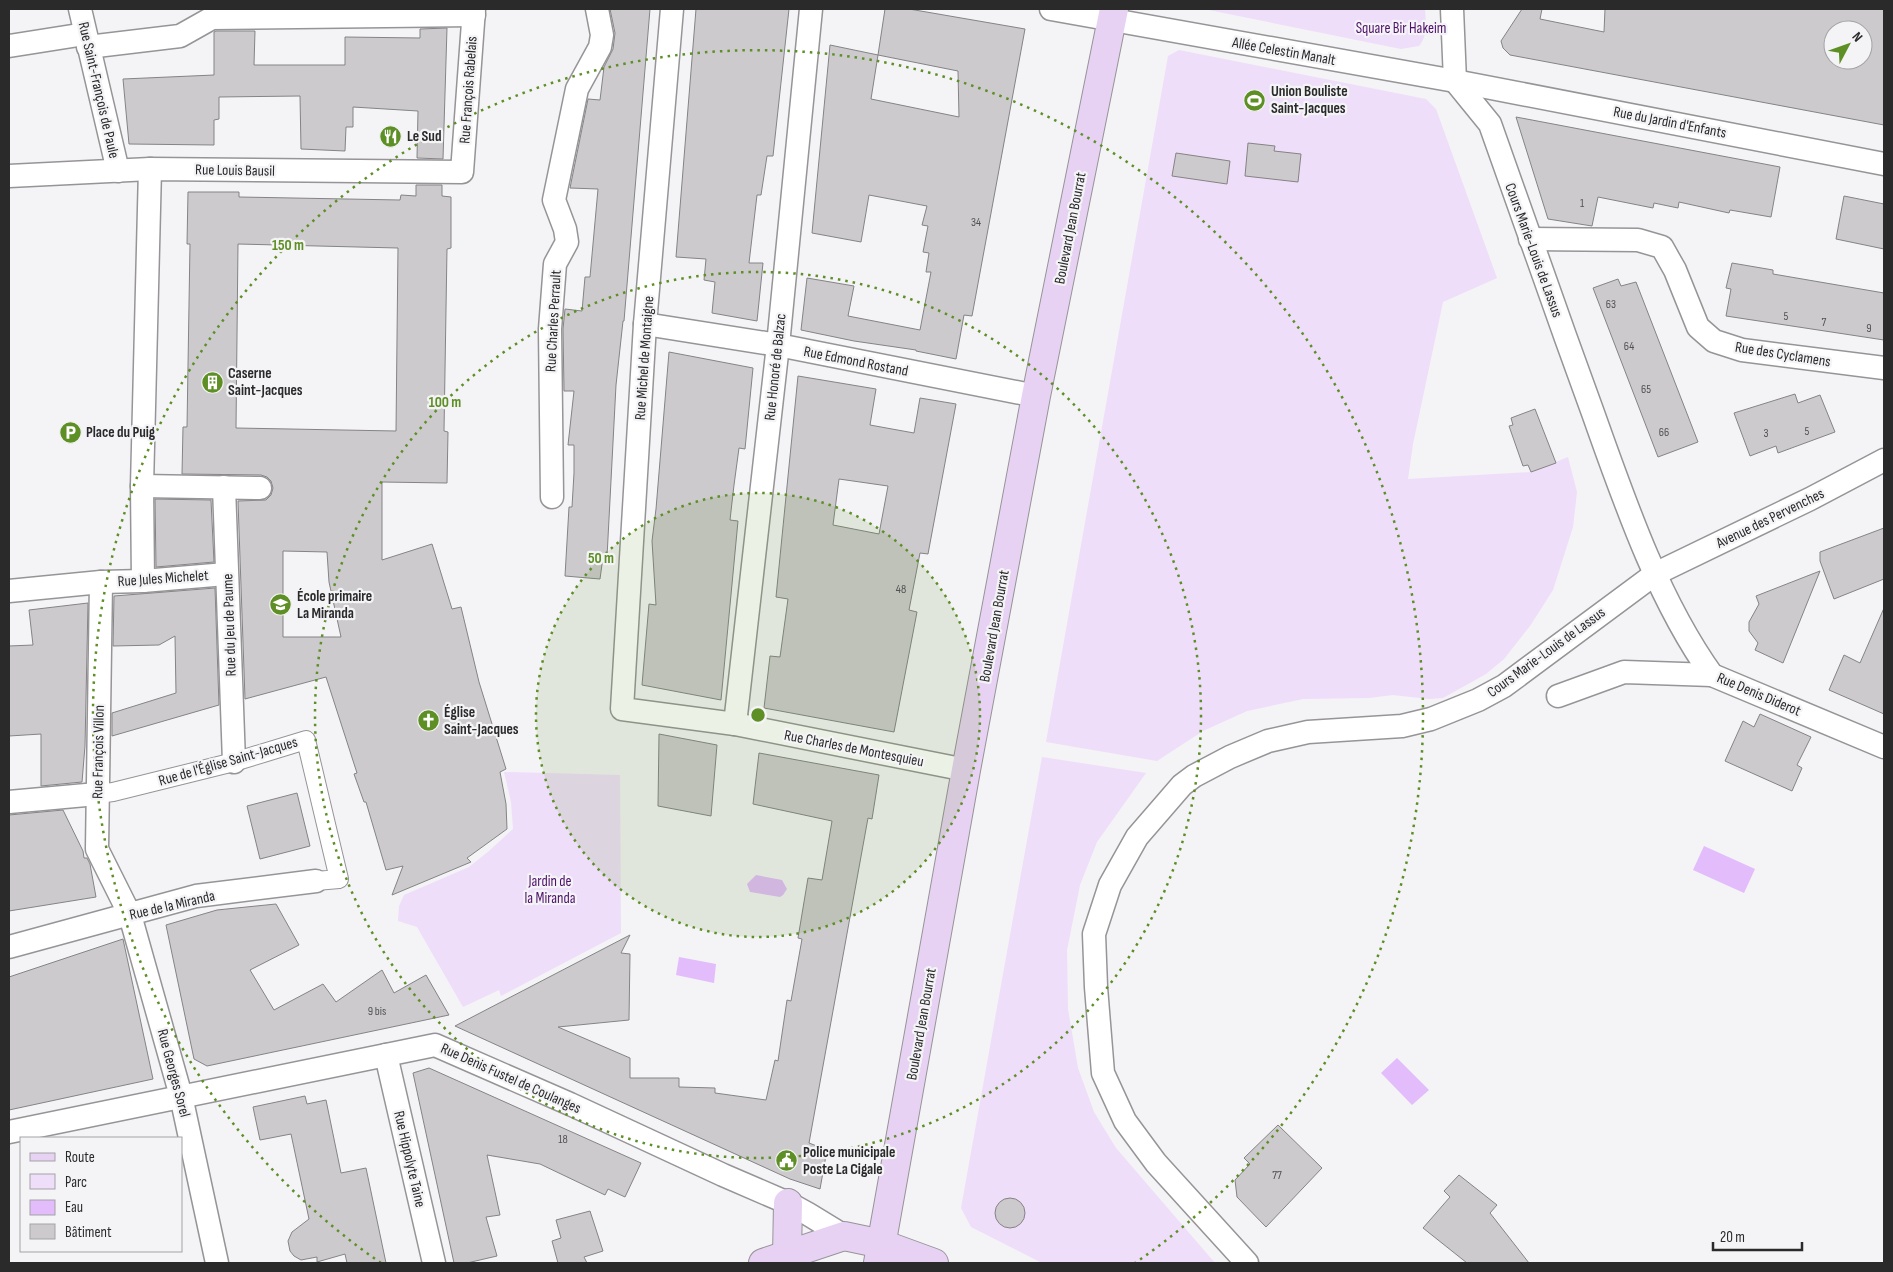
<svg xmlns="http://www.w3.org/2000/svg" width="1893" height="1272" font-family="'Sofia Sans Condensed',sans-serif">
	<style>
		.green { fill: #eedef9 }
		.water { fill: #e2bcfb }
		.building { fill: #cccacd; stroke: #848385; fill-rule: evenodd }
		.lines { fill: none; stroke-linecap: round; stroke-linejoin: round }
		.pedestrian-casing { stroke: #969497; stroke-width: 20 }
		.minor-casing { stroke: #969497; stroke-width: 25 }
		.secondary-casing { stroke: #969497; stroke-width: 30 }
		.pedestrian { stroke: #fff; stroke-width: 18 }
		.minor { stroke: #fff; stroke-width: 22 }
		.secondary { stroke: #e7d2f4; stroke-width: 28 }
		.ring { fill: none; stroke: #5d8f25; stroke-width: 2.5; stroke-dasharray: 2.5 5 }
		.labels { text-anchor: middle; stroke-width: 4.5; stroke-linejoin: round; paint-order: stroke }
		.number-label { font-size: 12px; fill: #525254 }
		.park-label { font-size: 15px; fill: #4e106b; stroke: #f4f3f6 }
		.street-label { font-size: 15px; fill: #2a2a2b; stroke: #f4f3f6 }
		.poi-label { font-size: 15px; font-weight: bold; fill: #2a2a2b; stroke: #f4f3f6; text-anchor: start }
		.centre { fill: #5d8f25; stroke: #f4f3f6; stroke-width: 2.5 }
		.ring-label { font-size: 15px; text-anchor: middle; font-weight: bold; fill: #5d8f25; stroke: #f4f3f6; stroke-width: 4.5; stroke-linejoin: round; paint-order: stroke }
	</style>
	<rect width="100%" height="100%" fill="#f4f3f6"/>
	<!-- green -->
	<g class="green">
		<path d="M1204 9H1425C1426 23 1428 35 1419 46L1401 49Z"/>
		<path d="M1179 50 1426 99 1436 109 1497 278 1443 302 1413 444 1408 479 1531 472 1568 457 1577 492 1573 527 1553 590 1530 626 1504 659 1486 674 1443 698 1429 699 1393 695 1369 698 1303 699 1247 711 1203 731 1157 761 1046 742 1168 56Z"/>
		<path d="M1042 757 1146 773 1097 842 1080 885 1067 950 1068 1009 1078 1068 1094 1112 1116 1148 1215 1263H1042L971 1227 961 1208Z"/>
		<path d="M504 772 620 775 621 933 501 996 499 990 463 1007 417 927 398 921 399 906 404 895 469 867 489 851 513 829 511 802Z"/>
	</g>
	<!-- water -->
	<g class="water">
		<path d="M1704 846 1755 869 1744 893 1693 870Z"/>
		<path d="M756 875 782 880 787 889 783 895 780 897 750 892 747 884Z"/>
		<path d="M679 957 716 964 714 983 676 975Z"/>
		<path d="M1397 1058 1429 1090 1412 1105 1381 1073Z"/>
	</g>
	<!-- building -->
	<g class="building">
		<path d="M610 9H650L624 321H623L616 385 607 557H603L600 579 565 576 569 507H572L574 473V445H568L574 391H564L563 329 565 309 582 311 585 277H590L598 189 570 188 588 99 600 100 604 67 613 49 615 33Z"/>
		<path d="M696 9H789L773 156H767L761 195H757L749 263H763L757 321 712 313 715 282 704 280 706 259 676 257Z"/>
		<path d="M885 9H909L1025 29 972 316 964 315 956 359 916 351V350L854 341 801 330 807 278 854 286 848 316 920 330 931 272H926L929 253 923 252 928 226 922 225 927 206 869 195 861 242 812 233 830 45 878 55 871 99 959 117 958 71 878 55Z"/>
		<path d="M1522 9H1542L1540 19 1604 32 1605 9H1884V125L1510 55 1503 48 1501 41ZM1833 30H1863V60H1833Z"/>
		<path d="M447 28 443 159 417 158 418 111 353 107V127H346L345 151 301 149 300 96 219 97V119L214 120V145L129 144 123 79 214 75V32L216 31H255L254 65H345V37L420 38V29Z"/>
		<path d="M1516 117 1780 167 1771 217 1730 210 1729 213 1679 202 1678 208 1654 203 1653 208 1598 197 1592 226 1548 219Z"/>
		<path d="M1248 143 1275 146 1274 151 1301 154 1298 182 1245 176Z"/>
		<path d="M1176 153 1230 161 1227 184 1172 176Z"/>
		<path d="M416 185H442V196L451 197V248L447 249 444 431 448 432 447 483 382 482V560L432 544 452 609 461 607 479 682 506 769 500 772 506 804 507 829 467 858 471 862 392 895 403 866 386 870 366 802H364L354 774 357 773 326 677 245 699 238 501 266 500 271 495 273 488 271 481 267 477 261 475 182 474 183 427H187L190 244H187L188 192H239V197L400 200 401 195 416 196ZM238 244 398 248 396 431 236 428ZM283 551 327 552 329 582 341 637H283Z"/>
		<path d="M1844 196 1884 204V249L1836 239Z"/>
		<path d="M1732 263 1773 270V274L1884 293V340L1726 316 1731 289 1726 288Z"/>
		<path d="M1618 279 1621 286 1636 282 1698 442 1658 457 1593 288Z"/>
		<path d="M669 352 753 368 745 449 739 448 734 485 730 520 738 521 721 700 642 685 649 604 656 605 652 541 656 509Z"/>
		<path d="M798 376 876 389 870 425 914 433 920 398 956 404 928 554 920 553 909 610 917 612 894 732 764 708 770 656 780 657 788 599 776 597ZM839 479 888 486 879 534 833 525Z"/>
		<path d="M1795 394 1798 403 1820 395 1835 432 1778 453 1776 446 1750 456 1734 413Z"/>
		<path d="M1535 409 1556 463 1531 472 1528 465 1523 466 1509 426 1513 425 1511 418Z"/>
		<path d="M155 499 211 500 214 562 156 567Z"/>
		<path d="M1884 528V579L1834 599 1820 561V552Z"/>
		<path d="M1820 571 1783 663 1755 650 1758 643 1749 631V622L1759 604 1756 596Z"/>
		<path d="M215 588 219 705 112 736V713L176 693 175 636 159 645 113 646 114 596Z"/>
		<path d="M88 603 85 746 82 782 41 786V734L9 736V646L33 645 29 610Z"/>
		<path d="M1884 608V714L1829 690 1844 655 1860 663Z"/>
		<path d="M1760 714 1811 737 1797 765 1802 768 1792 791 1725 761 1743 721 1754 727Z"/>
		<path d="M659 734 717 745 711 816 658 806Z"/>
		<path d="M759 753 879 775 872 819 868 818 809 1143 827 1150 820 1189 790 1179 455 1026 630 935 621 953 630 954 629 1020 558 1027 630 1058V1078H679V1087L715 1088V1093L766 1100 775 1060 778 1061 787 1000 791 1001 802 939 798 938 808 878 822 880 832 821 753 804Z"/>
		<path d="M297 793 310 846 260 859 247 806Z"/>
		<path d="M63 810 83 851 84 858H87L90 864 96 897 9 911V815Z"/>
		<path d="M276 904 299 945 250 970 274 1010 323 984 336 1002 382 970 394 993 426 975 449 1015 207 1066 194 1059 166 925 217 910Z"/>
		<path d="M123 939 153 1079 9 1110V977Z"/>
		<path d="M429 1068 641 1163 625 1197 608 1189 605 1195 540 1164 487 1155 500 1215 486 1217 497 1256 467 1263H454L413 1073Z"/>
		<path d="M305 1096 307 1104 326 1100 341 1173 366 1168 386 1263H347L345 1254 317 1262V1257L301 1260 294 1256 290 1251 288 1241 292 1232 309 1219 291 1134 260 1140 253 1107Z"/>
		<path d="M1278 1125 1322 1168 1266 1227 1237 1197 1235 1180 1250 1164 1244 1158Z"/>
		<path d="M1459 1175 1497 1205 1490 1213 1529 1263H1467L1423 1228 1450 1197 1444 1191Z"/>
		<circle cx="1010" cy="1213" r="15"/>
		<path d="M590 1211 603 1251 584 1257 587 1263H558L552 1241 561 1238 556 1220Z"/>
	</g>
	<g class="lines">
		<defs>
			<path id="pedestrian" d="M97 794 113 792 234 762 306 740 339 879 316 881"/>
			<g id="minor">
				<path d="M80 9 118 171"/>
				<path d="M672 9 645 324 622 709 735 724 966 770"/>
				<path d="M1051 9 1455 81 1884 164"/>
				<path d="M1452 9 1455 81 1490 124C1524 221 1558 317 1593 413 1624 500 1658 600 1712 675L1884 747"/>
				<path d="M9 46 85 34"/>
				<path d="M88 47 180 36 212 18 474 15"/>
				<path d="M9 176 150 169 462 172 474 9"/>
				<path d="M1530 239 1638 240 1662 247 1675 270 1698 327 1714 341 1742 350 1884 368"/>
				<path d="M645 324 778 345 1036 396"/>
				<path d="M142 486 260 488"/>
				<path d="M224 487 234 762"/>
				<path d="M552 497 550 329 555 264 567 242 565 229 554 200 577 89 600 47 602 35 597 9"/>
				<path d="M143 581 142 486 150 169"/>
				<path d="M101 582 97 849 130 915 181 1096 217 1263"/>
				<path d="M9 591 101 582 143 581 226 574"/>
				<path d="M1558 696 1624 672 1712 675"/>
				<path d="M735 724 778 345 811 9"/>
				<path d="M9 802 97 794"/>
				<path d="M9 947 196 896 316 881"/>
				<path d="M386 1055 434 1263"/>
				<path d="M9 1132 435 1045 570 1104 723 1175 788 1203 808 1214 844 1236"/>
				<path d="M1247 1263 1156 1163 1125 1121 1103 1073 1096 987 1094 934 1110 885 1137 837 1182 785 1194 776 1230 757 1268 741 1308 732 1402 726 1431 719 1478 700 1504 686 1655 574 1810 499 1884 460"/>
			</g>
			<g id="secondary">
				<path d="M763 1263 844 1236 882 1244 934 1263"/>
				<path d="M784 1263 787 1256 788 1203"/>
				<path d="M878 1263 966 770 1036 396 1114 9"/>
			</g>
		</defs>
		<!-- pedestrian casing -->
		<use href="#pedestrian" class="pedestrian-casing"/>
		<!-- minor casing -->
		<use href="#minor" class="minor-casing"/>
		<!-- secondary casing -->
		<use href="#secondary" class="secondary-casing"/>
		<!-- pedestrian -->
		<use href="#pedestrian" class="pedestrian"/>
		<!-- minor -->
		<use href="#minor" class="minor"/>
		<!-- secondary -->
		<use href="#secondary" class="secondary"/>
	</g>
	<!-- distance rings -->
	<circle cx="758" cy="715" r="222" fill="#5d8f25" fill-opacity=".12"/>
	<g class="ring">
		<circle cx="758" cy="715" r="222"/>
		<circle cx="758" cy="715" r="443"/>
		<path d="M381 1263A665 665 0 1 1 1135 1263"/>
	</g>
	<!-- icons -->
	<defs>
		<symbol id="stadium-disc" viewBox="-11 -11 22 22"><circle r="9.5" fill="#5d8f25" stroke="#f4f3f6"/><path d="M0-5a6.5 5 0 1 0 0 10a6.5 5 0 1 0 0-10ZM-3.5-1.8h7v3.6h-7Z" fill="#fff"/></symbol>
		<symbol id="restaurant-disc" viewBox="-11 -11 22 22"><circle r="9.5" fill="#5d8f25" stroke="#f4f3f6"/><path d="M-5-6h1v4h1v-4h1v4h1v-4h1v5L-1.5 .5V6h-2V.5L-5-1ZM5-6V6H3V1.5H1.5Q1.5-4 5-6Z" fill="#fff"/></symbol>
		<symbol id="building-disc" viewBox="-11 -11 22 22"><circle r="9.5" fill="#5d8f25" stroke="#f4f3f6"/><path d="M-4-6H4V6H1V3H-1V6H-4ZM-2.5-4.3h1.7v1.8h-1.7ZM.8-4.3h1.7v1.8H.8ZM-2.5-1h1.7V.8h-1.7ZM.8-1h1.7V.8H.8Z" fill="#fff"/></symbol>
		<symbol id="parking-disc" viewBox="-11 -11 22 22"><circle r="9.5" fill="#5d8f25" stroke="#f4f3f6"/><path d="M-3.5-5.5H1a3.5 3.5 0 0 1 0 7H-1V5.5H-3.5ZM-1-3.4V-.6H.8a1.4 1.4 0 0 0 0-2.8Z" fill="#fff"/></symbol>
		<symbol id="school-disc" viewBox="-11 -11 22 22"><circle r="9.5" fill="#5d8f25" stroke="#f4f3f6"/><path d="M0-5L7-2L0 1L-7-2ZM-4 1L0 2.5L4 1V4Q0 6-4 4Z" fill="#fff"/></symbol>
		<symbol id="church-disc" viewBox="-11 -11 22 22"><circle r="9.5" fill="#5d8f25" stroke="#f4f3f6"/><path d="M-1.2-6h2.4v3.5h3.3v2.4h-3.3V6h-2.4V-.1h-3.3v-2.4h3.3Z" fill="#fff"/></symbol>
		<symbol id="civic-disc" viewBox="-11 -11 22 22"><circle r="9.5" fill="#5d8f25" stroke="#f4f3f6"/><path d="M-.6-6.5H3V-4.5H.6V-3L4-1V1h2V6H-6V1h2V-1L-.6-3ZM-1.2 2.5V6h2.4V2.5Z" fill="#fff"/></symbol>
	</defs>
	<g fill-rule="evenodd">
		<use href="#stadium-disc" x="1242" y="88" width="25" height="25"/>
		<use href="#restaurant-disc" x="378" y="124" width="25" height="25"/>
		<use href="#building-disc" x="200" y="370" width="25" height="25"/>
		<use href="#parking-disc" x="58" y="420" width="25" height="25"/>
		<use href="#school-disc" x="268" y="592" width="25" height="25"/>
		<use href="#church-disc" x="416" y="708" width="25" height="25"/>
		<use href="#civic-disc" x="774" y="1148" width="25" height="25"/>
	</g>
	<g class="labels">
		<!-- number labels -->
		<g class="number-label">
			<text x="1582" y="207">1</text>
			<text x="976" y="226">34</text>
			<text x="1611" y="308">63</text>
			<text x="1786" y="320">5</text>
			<text x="1824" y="326">7</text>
			<text x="1869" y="332">9</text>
			<text x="1629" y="350">64</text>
			<text x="1646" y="393">65</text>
			<text x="1807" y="435">5</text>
			<text x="1664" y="436">66</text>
			<text x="1766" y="437">3</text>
			<text x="901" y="593">48</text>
			<text x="377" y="1015">9 bis</text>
			<text x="563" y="1143">18</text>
			<text x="1277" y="1179">77</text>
		</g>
		<!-- park labels -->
		<g class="park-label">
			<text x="1401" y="33">Square Bir Hakeim</text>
			<text x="550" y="886">Jardin de<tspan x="550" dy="17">la Miranda</tspan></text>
		</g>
		<!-- street labels -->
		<g class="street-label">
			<text transform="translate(1284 51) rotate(10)" y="5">Allée Celestin Manalt</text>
			<text transform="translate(99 90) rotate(77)" y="5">Rue Saint-François de Paule</text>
			<text transform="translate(468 90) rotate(-86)" y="5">Rue François Rabelais</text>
			<text transform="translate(1670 122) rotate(11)" y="5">Rue du Jardin d'Enfants</text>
			<text transform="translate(235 170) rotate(1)" y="5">Rue Louis Bausil</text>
			<text transform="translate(1070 228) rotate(-79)" y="5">Boulevard Jean Bourrat</text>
			<text transform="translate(1534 250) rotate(70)" y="5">Cours Marie-Louis de Lassus</text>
			<text transform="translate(553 321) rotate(-87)" y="5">Rue Charles Perrault</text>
			<text transform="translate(1783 354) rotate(9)" y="5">Rue des Cyclamens</text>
			<text transform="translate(644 358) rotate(-86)" y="5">Rue Michel de Montaigne</text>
			<text transform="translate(856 361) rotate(11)" y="5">Rue Edmond Rostand</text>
			<text transform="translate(775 367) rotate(-84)" y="5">Rue Honoré de Balzac</text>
			<text transform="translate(1770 518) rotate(-26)" y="5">Avenue des Pervenches</text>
			<text transform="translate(163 578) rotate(-4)" y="5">Rue Jules Michelet</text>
			<text transform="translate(229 625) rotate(-92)" y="5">Rue du Jeu de Paume</text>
			<text transform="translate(994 626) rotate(-80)" y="5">Boulevard Jean Bourrat</text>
			<text transform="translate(1546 652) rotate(-36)" y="5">Cours Marie-Louis de Lassus</text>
			<text transform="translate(1759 694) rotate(23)" y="5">Rue Denis Diderot</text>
			<text transform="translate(854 748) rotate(11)" y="5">Rue Charles de Montesquieu</text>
			<text transform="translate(98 752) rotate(-89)" y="5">Rue François Villon</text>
			<text transform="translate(228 761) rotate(-16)" y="5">Rue de l'Église Saint-Jacques</text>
			<text transform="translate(172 905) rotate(-13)" y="5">Rue de la Miranda</text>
			<text transform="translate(921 1024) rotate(-80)" y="5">Boulevard Jean Bourrat</text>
			<text transform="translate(174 1073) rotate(75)" y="5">Rue Georges Sorel</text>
			<text transform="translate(511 1078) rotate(24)" y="5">Rue Denis Fustel de Coulanges</text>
			<text transform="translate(410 1159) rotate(77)" y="5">Rue Hippolyte Taine</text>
		</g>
		<!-- poi labels -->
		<g class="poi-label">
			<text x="1271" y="96">Union Bouliste<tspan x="1271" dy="17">Saint-Jacques</tspan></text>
			<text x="407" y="141">Le Sud</text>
			<text x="228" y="378">Caserne<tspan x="228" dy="17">Saint-Jacques</tspan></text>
			<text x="86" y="437">Place du Puig</text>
			<text x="297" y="601">École primaire<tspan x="297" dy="17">La Miranda</tspan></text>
			<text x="444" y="717">Église<tspan x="444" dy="17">Saint-Jacques</tspan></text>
			<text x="803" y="1157">Police municipale<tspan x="803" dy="17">Poste La Cigale</tspan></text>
		</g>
	</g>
	<circle cx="758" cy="715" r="8" class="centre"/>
	<g class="ring-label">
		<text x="288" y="250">150 m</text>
		<text x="445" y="407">100 m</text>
		<text x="601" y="563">50 m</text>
	</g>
	<!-- border -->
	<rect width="1893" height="1272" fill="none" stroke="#2a2a2b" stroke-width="20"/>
	<!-- legend -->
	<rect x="20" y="1137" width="162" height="115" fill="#f4f3f6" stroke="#a3a3a5"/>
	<rect x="30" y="1153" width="25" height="8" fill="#e7d2f4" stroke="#a3a3a5"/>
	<text x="65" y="1162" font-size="15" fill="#2a2a2b">Route</text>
	<rect x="30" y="1174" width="25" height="15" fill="#eedef9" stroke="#a3a3a5"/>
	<text x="65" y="1187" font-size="15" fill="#2a2a2b">Parc</text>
	<rect x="30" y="1200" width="25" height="15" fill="#e2bcfb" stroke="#a3a3a5"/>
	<text x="65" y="1212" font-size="15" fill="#2a2a2b">Eau</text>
	<rect x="30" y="1224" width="25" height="15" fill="#cccacd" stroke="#a3a3a5"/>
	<text x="65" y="1237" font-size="15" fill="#2a2a2b">Bâtiment</text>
	<!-- north arrow -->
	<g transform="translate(1848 45) rotate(49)"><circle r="24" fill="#f4f3f6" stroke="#a3a3a5"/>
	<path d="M0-4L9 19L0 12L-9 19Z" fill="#5d8f25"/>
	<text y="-8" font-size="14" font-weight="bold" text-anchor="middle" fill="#2a2a2b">N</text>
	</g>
	<!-- scale -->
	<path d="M1713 1242v8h89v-8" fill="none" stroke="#2a2a2b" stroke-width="2.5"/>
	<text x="1720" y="1242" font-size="15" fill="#2a2a2b" stroke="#f4f3f6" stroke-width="4" paint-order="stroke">20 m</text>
</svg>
